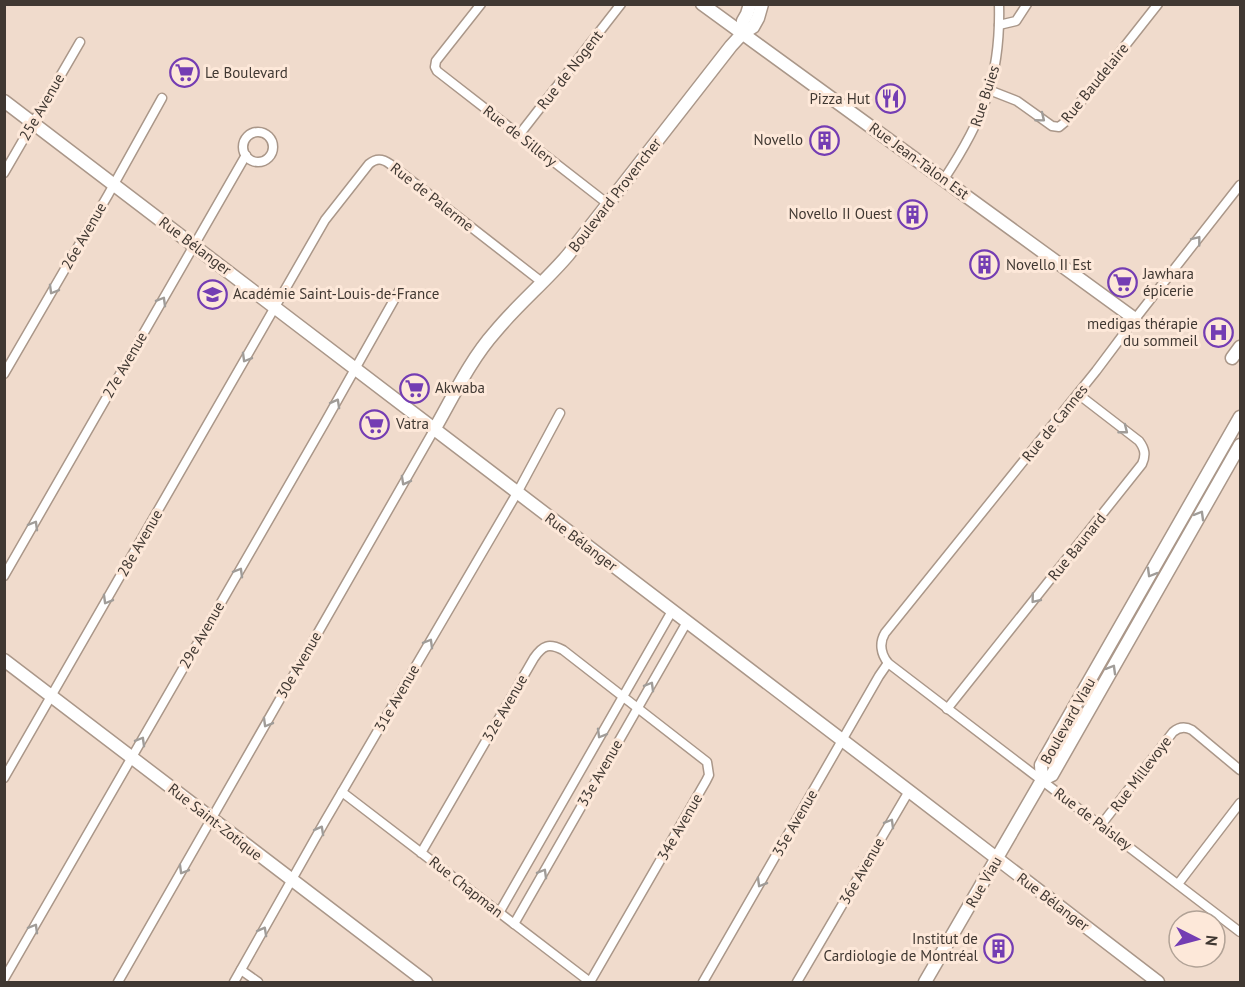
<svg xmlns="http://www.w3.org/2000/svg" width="1245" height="987" font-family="'PT Sans',sans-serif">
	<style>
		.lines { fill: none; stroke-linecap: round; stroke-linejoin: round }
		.street-casing { stroke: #aa9789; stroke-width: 11 }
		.secondary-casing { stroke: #aa9789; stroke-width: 15 }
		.street { stroke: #fff; stroke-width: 8 }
		.secondary { stroke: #fff; stroke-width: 12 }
		.oneway { stroke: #a09c98 }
		.labels { text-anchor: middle; stroke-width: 6; stroke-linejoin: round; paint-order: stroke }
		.street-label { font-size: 15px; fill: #403832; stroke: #fde8d9 }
		.poi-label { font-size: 15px; fill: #403832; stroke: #fde8d9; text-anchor: start }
	</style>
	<rect width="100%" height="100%" fill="#f0dbcc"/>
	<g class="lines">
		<defs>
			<g id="street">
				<path d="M481 4 436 61 435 67 437 71 608 204"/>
				<path d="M999 25 1016 21 1027 4"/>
				<path d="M989 90 1017 101 1052 126 1059 127 1065 122 1158 4"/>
				<circle cx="258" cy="147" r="15"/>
				<path d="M519 135 621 4"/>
				<path d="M4 173 80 42"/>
				<path d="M944 179C983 120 1001 77 999 4"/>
				<path d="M1240 185 1135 319 1096 371 885 633C879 643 881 654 888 663L1240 932"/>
				<path d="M4 374 108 195 162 98"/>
				<path d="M4 576 246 155"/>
				<path d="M947 709 1142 464C1146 455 1145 449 1139 441L1078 394"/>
				<path d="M4 778 325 220 369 164C376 158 382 158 390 164L543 283"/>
				<path d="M342 792 590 982 706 781 709 775 707 762 563 650C549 643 543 645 534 658L421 853"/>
				<path d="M1101 825 1173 732C1179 727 1185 726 1192 730L1240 770"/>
				<path d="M1178 884 1240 803"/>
				<path d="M499 913 672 611"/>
				<path d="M514 924 687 622"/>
				<path d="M241 970 258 982"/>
				<path d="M4 979 324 424 399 291"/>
				<path d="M118 982 434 430"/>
				<path d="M234 982 325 821 517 493 560 413"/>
				<path d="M703 982 879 676 888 663"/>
				<path d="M797 982 909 791"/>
			</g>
			<g id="secondary">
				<path d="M702 4 1135 319"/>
				<path d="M742 34 743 21 747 14 750 4"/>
				<path d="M4 101 909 791 1158 982"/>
				<path d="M1232 358 1240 347"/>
				<path d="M434 430C453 397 470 360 495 332 517 305 545 282 568 255L731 46 742 34 753 27 758 18 762 4"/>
				<path d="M4 660 426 982"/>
				<path d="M1042 780 1041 765 1240 417"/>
				<path d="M1042 780 1052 775 1240 445"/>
				<path d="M925 982 1042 780"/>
			</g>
		</defs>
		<!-- street casing -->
		<use href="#street" class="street-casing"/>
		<!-- secondary casing -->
		<use href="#secondary" class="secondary-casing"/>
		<!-- street -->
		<use href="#street" class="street"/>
		<!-- secondary -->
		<use href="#secondary" class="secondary"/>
	</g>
	<!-- one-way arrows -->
	<defs><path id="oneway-chevron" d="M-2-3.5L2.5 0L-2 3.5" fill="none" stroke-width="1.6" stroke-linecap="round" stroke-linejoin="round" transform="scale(1.5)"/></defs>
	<g class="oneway">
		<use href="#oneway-chevron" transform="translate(1041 118) rotate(39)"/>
		<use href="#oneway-chevron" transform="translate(1197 240) rotate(-52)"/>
		<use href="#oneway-chevron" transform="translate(53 290) rotate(120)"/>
		<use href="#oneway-chevron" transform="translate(162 301) rotate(-60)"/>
		<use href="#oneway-chevron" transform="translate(246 358) rotate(120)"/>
		<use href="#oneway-chevron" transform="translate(336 403) rotate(-61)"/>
		<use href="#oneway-chevron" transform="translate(1124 430) rotate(38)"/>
		<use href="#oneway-chevron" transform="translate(405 481) rotate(119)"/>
		<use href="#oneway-chevron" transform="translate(1200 515) rotate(-60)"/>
		<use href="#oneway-chevron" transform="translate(34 525) rotate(-60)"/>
		<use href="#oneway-chevron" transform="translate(239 572) rotate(-60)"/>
		<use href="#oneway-chevron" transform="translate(1151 573) rotate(120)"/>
		<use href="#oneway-chevron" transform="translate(1035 599) rotate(129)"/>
		<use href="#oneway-chevron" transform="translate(107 600) rotate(120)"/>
		<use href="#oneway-chevron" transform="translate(429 643) rotate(-60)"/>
		<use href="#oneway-chevron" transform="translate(1112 669) rotate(-60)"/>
		<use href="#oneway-chevron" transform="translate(650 686) rotate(-60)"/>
		<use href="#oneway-chevron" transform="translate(267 723) rotate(120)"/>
		<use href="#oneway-chevron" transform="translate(601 734) rotate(120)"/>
		<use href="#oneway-chevron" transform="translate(141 741) rotate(-60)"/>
		<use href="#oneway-chevron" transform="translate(890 823) rotate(-60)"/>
		<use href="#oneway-chevron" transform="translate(320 830) rotate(-61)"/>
		<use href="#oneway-chevron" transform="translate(183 870) rotate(120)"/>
		<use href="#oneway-chevron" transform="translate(543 873) rotate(-60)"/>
		<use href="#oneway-chevron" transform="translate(761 883) rotate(120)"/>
		<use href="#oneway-chevron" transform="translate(34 928) rotate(-60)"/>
		<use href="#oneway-chevron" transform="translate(263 931) rotate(-61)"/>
	</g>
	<!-- icons -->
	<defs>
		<symbol id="supermarket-ring" viewBox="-11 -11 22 22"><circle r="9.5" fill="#fde8d9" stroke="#743db3" stroke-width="1.5"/><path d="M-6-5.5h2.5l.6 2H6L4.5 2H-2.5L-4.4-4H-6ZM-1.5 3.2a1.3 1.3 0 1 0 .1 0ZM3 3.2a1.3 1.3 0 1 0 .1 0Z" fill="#743db3"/></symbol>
		<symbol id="restaurant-ring" viewBox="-11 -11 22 22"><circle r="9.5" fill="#fde8d9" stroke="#743db3" stroke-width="1.5"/><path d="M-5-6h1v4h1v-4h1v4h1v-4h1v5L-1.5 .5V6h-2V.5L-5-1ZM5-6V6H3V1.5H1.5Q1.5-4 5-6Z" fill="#743db3"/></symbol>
		<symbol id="building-ring" viewBox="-11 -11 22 22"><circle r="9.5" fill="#fde8d9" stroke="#743db3" stroke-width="1.5"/><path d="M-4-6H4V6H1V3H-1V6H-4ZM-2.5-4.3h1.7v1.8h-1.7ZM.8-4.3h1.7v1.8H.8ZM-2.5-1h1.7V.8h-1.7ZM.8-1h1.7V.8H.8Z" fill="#743db3"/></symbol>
		<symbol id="school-ring" viewBox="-11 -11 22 22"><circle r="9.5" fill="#fde8d9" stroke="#743db3" stroke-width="1.5"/><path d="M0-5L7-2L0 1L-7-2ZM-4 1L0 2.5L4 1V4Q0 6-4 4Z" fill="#743db3"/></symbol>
		<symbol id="hospital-ring" viewBox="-11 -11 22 22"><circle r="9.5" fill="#fde8d9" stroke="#743db3" stroke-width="1.5"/><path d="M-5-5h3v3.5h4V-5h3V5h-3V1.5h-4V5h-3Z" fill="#743db3"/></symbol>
	</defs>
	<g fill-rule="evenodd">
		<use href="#supermarket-ring" x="168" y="56" width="33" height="33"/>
		<use href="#restaurant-ring" x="874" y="82" width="33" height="33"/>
		<use href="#building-ring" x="808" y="124" width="33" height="33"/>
		<use href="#building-ring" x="896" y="198" width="33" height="33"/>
		<use href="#building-ring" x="968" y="248" width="33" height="33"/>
		<use href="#supermarket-ring" x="1106" y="266" width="33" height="33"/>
		<use href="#school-ring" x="196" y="278" width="33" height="33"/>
		<use href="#hospital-ring" x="1202" y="316" width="33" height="33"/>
		<use href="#supermarket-ring" x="398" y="372" width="33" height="33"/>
		<use href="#supermarket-ring" x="358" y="408" width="33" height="33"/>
		<use href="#building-ring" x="982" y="932" width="33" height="33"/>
	</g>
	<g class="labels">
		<!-- street labels -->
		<g class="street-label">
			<text transform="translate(570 70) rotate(-52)" y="5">Rue de Nogent</text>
			<text transform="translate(1095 83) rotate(-51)" y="5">Rue Baudelaire</text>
			<text transform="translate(985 96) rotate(-72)" y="5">Rue Buies</text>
			<text transform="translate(42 107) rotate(-60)" y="5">25e Avenue</text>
			<text transform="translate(520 136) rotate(38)" y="5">Rue de Sillery</text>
			<text transform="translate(919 161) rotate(36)" y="5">Rue Jean-Talon Est</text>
			<text transform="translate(615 195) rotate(-52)" y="5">Boulevard Provencher</text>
			<text transform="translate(432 197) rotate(38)" y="5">Rue de Palerme</text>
			<text transform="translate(84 236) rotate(-60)" y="5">26e Avenue</text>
			<text transform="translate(195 246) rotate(37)" y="5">Rue Bélanger</text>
			<text transform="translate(125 365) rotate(-60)" y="5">27e Avenue</text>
			<text transform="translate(1055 423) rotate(-51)" y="5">Rue de Cannes</text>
			<text transform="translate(581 542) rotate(37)" y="5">Rue Bélanger</text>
			<text transform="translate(140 543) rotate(-60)" y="5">28e Avenue</text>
			<text transform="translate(1077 547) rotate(-51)" y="5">Rue Baunard</text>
			<text transform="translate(202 635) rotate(-60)" y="5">29e Avenue</text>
			<text transform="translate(299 665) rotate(-60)" y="5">30e Avenue</text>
			<text transform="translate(397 698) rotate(-60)" y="5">31e Avenue</text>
			<text transform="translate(505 708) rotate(-60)" y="5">32e Avenue</text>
			<text transform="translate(1068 721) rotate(-61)" y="5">Boulevard Viau</text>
			<text transform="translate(600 773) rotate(-60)" y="5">33e Avenue</text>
			<text transform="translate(1141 774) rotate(-53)" y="5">Rue Millevoye</text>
			<text transform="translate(1093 819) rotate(37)" y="5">Rue de Paisley</text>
			<text transform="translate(215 822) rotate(38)" y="5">Rue Saint-Zotique</text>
			<text transform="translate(795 823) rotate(-60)" y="5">35e Avenue</text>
			<text transform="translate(680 827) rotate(-60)" y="5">34e Avenue</text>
			<text transform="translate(862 871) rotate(-60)" y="5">36e Avenue</text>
			<text transform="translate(984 882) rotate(-60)" y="5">Rue Viau</text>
			<text transform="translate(466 887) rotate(38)" y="5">Rue Chapman</text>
			<text transform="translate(1053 902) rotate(37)" y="5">Rue Bélanger</text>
		</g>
		<!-- poi labels -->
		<g class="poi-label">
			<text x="205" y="78">Le Boulevard</text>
			<text x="870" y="104" text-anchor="end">Pizza Hut</text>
			<text x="803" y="145" text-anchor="end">Novello</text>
			<text x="892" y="219" text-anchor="end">Novello II Ouest</text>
			<text x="1006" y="270">Novello II Est</text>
			<text x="1143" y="279">Jawhara<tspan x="1143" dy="17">épicerie</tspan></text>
			<text x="233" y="299">Académie Saint-Louis-de-France</text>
			<text x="1198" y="329" text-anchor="end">medigas thérapie<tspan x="1198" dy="17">du sommeil</tspan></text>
			<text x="435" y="393">Akwaba</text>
			<text x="396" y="429">Vatra</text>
			<text x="978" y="944" text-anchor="end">Institut de<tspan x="978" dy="17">Cardiologie de Montréal</tspan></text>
		</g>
	</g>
	<!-- border -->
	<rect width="1245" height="987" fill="none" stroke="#403832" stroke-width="12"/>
	<!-- north arrow -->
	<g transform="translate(1197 939) rotate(96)"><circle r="28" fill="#fde8d9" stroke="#b1a296" stroke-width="1.5"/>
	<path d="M0-4.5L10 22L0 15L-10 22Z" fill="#743db3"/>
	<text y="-9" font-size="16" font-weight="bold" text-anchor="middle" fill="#403832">N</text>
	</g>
</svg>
